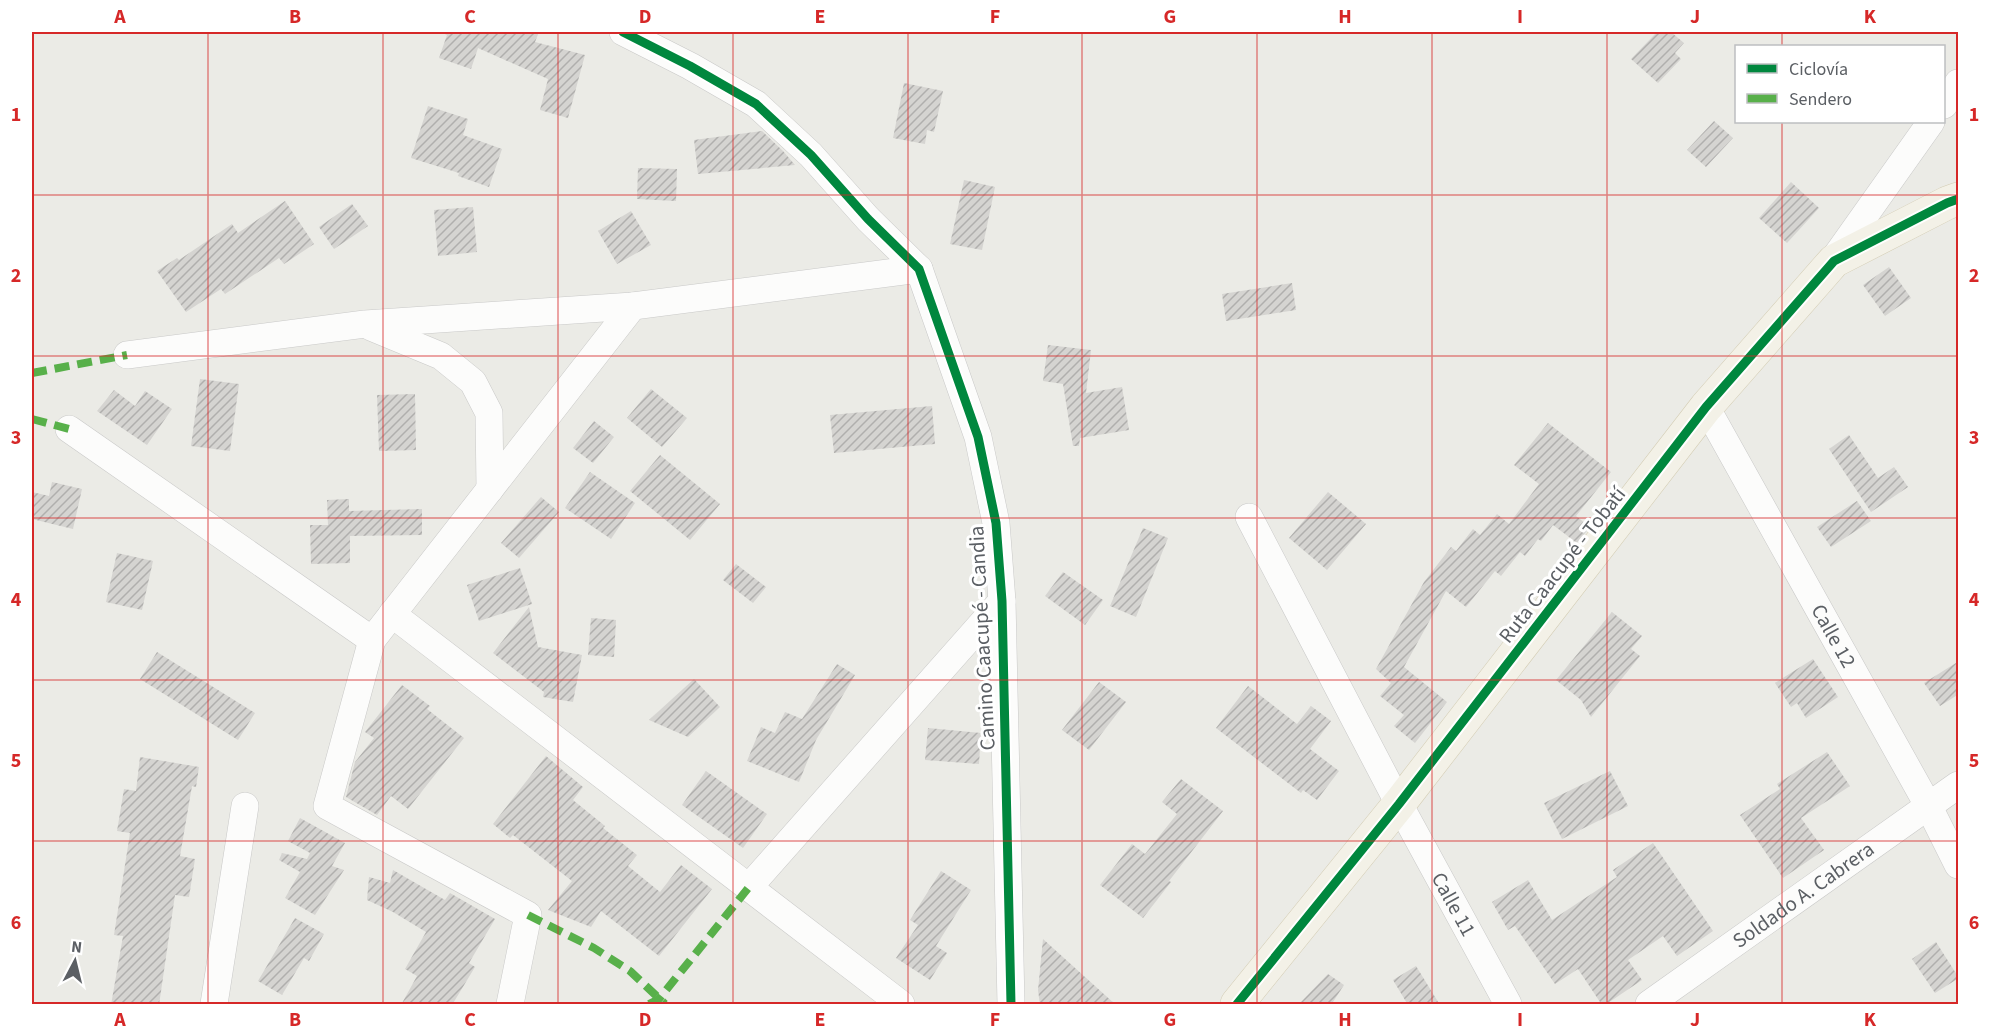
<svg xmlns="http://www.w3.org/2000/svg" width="1990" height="1036" font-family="'Source Sans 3',sans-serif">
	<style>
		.building { fill: url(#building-hatch) }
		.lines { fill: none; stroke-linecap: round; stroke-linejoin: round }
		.minor-casing { stroke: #c9c9c8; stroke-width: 28 }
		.major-casing { stroke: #d3ccb3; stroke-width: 34 }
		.minor { stroke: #fcfcfb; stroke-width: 27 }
		.major { stroke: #f3f1e7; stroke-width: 33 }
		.quiet { stroke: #58b04a; stroke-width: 8; stroke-dasharray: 15 8; stroke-linecap: butt }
		.cycleway-casing { stroke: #fff; stroke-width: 13 }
		.cycleway { stroke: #00873e; stroke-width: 9 }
		.grid { fill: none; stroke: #d62828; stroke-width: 1.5; stroke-opacity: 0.55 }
		.labels { text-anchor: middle; stroke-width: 6; stroke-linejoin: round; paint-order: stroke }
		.street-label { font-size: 21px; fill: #5b5f64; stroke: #fff }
		.neatline { fill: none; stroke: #d62828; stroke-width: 2 }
		.grid-label { font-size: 20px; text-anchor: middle; font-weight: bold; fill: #d62828 }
	</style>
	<defs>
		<pattern id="building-hatch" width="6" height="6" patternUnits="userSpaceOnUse" patternTransform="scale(1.5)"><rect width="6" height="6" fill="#d5d4d1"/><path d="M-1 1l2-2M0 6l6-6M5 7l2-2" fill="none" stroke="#b0afad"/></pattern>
	</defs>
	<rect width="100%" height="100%" fill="#ebebe6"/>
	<!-- building -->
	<g class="building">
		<path d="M440 32H539L535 42 585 55 568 118 540 110 548 79 478 48 471 69 439 58 447 35Z"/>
		<path d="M1657 32H1671L1684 43 1675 53 1681 59 1658 83 1631 59Z"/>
		<path d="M904 83 943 91 934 132 927 130 925 144 893 138Z"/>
		<path d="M428 106 468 119 463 135 502 149 489 187 458 176 459 173 411 158Z"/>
		<path d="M1714 121 1733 138 1706 167 1687 150Z"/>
		<path d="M762 131 783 151 795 165 698 174 694 140Z"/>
		<path d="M638 168 677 169 676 201 637 199Z"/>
		<path d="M964 180 995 187 982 250 950 244Z"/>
		<path d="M1791 182 1819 208 1787 243 1759 218Z"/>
		<path d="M285 201 314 244 284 264 279 258 225 294 221 289 186 312 157 271 177 258 179 260 232 224 238 233Z"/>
		<path d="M352 204 368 226 334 249 319 227Z"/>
		<path d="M473 207 477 252 438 256 434 210Z"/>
		<path d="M631 211 651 245 617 264 598 231Z"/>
		<path d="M1889 267 1911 298 1885 316 1863 285Z"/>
		<path d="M1292 283 1296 310 1226 321 1222 294Z"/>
		<path d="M1048 345 1091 350 1086 393 1122 387 1129 430 1080 438 1079 446H1073L1063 384 1043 381Z"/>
		<path d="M200 379 239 384 230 451 191 446Z"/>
		<path d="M651 389 687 418 662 447 627 418Z"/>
		<path d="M114 390 135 406 145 391 172 409 147 445 97 411Z"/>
		<path d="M415 394 416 450 379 451 377 395Z"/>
		<path d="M932 406 935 444 834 453 830 415Z"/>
		<path d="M594 421 614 437 593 463 573 448Z"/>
		<path d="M1548 423 1611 472 1576 516 1590 527 1577 543 1553 525 1541 541 1538 539 1525 556 1520 552 1501 576 1495 571 1466 607 1446 591 1404 667 1447 702 1415 743 1394 726 1404 715 1380 696 1391 683 1376 669 1424 582 1451 547 1456 551 1473 529 1480 535 1497 514 1509 524 1539 484 1514 465Z"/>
		<path d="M1849 435 1878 478 1894 467 1908 487 1871 512 1829 449Z"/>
		<path d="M660 455 720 504 690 540 630 491Z"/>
		<path d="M590 472 635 503 611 539 565 508Z"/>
		<path d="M52 482 82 489 73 529 32 519V492L49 496Z"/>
		<path d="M1328 492 1366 524 1327 570 1289 538Z"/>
		<path d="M541 497 559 512 519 558 501 543Z"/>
		<path d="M349 499V511L422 509V535L350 536V563L311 564 310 525H328L327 500Z"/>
		<path d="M1857 501 1871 521 1831 547 1817 527Z"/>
		<path d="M1143 528 1168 538 1136 617 1110 606Z"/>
		<path d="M117 553 153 561 142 610 106 602Z"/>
		<path d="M736 564 766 587 753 603 723 580Z"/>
		<path d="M520 568 532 604 479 621 467 585Z"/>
		<path d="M1063 572 1103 600 1085 625 1045 596Z"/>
		<path d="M529 607 538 647 582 655 573 702 543 697 544 692 493 653Z"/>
		<path d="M1612 612 1642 636 1631 649 1640 656 1591 717 1581 700 1556 680Z"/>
		<path d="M591 618 616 620 614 657 588 655Z"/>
		<path d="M157 652 255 713 238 740 140 679Z"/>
		<path d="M1813 659 1838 697 1806 718 1797 703 1791 707 1775 683Z"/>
		<path d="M1959 661V694L1940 706 1924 683Z"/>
		<path d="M837 664 855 675 816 740 799 782 747 761 761 727 775 733 785 712 802 719Z"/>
		<path d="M694 679 720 707 688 737 649 720Z"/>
		<path d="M1099 682 1126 702 1089 750 1062 730Z"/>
		<path d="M402 685 430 706 427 709 464 738 408 809 391 796 377 815 346 797 355 762 374 738 365 732Z"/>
		<path d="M1248 686 1297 724 1311 706 1331 721 1310 749 1339 771 1317 800 1303 790 1301 793 1216 728Z"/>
		<path d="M928 728 981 733 979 764 925 760Z"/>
		<path d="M1827 752 1850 786 1801 818 1824 850 1783 878 1740 815 1780 789 1777 784Z"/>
		<path d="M546 756 583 787 573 800 605 826 603 828 637 855 628 866 660 892 681 865 712 889 659 956 601 911 591 927 548 910 572 881 513 835 510 838 493 824Z"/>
		<path d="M140 757 199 767 196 787 192 786 180 856 195 859 189 897 175 895 159 1005H111L123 936 114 935 130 833 117 831 124 789 136 791Z"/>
		<path d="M706 771 767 814 743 848 682 805Z"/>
		<path d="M1610 771 1628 806 1562 839 1544 803Z"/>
		<path d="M1181 779 1223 811 1169 881 1171 882 1143 918 1100 885 1132 844 1145 854 1177 814 1162 802Z"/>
		<path d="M300 818 345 843 332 866 344 870 315 915 285 898 300 872 279 860 282 853 307 859 310 853 288 841Z"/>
		<path d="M1653 843 1713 931 1677 956 1663 936 1628 960 1642 980 1605 1005H1602L1578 969 1555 984 1515 926 1508 930 1492 902 1528 880 1552 920 1617 877 1613 870Z"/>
		<path d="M393 870 445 900 450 893 495 919 469 963 475 967 452 1005H401L417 976 405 969 426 932 393 912 367 900 369 877 390 883Z"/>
		<path d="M941 871 971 890 936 946 947 953 930 980 896 958 918 925 910 920Z"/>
		<path d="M295 918 324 934 309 961 304 958 282 995 258 981Z"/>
		<path d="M1043 939 1116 1005H1040L1038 990Z"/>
		<path d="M1936 942 1959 978 1935 993 1912 959Z"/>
		<path d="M1416 966 1440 1005H1408L1393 980Z"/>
		<path d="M1328 974 1344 985 1331 1005H1298Z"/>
	</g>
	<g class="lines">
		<defs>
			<g id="minor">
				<path d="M623 32 690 66 756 104 811 155 868 219 919 269 978 437 996 523 1002 601 1011 1004"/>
				<path d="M1944 105 1958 83"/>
				<path d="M1831 263 1931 122"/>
				<path d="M371 327 441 356 473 382 489 413 490 489"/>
				<path d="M127 355 365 324 633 306 919 269"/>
				<path id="s1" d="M1706 407 1929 807 1958 865"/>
				<path d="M69 429 372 640"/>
				<path id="s2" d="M1249 517 1399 804 1508 1004"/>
				<path d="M392 614 901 1004"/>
				<path d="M749 887 1002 601"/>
				<path d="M214 1004 245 806"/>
				<path d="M510 1004 528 915 327 806 372 640 633 306"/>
				<path id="s3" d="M1649 1004 1958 785"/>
			</g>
			<path id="major" d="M1237 1004 1399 804 1706 407 1827 269 1834 261 1947 203 1958 199"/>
		</defs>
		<!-- minor casing -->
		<use href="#minor" class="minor-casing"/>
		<!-- major casing -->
		<use href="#major" class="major-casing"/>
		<!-- minor -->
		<use href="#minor" class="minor"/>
		<!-- major -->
		<use href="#major" class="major"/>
		<!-- quiet -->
		<g class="quiet">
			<path d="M32 373 127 355"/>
			<path d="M32 419 69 429"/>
			<path d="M528 915 594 948 630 971 665 1004"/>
			<path d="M649 1004 659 999 749 887"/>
		</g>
		<defs>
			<g id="cycleway">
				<path d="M623 32 690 66 756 104 811 155 868 219 919 269 978 437 996 523 1002 601 1011 1004"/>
				<path d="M1237 1004 1399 804 1706 407 1827 269 1834 261 1947 203 1958 199"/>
			</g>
		</defs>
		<!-- cycleway casing -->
		<use href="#cycleway" class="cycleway-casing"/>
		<!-- cycleway -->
		<use href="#cycleway" class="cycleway"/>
	</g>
	<!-- grid -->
	<path class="grid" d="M208 32V1004M383 32V1004M558 32V1004M733 32V1004M908 32V1004M1082 32V1004M1257 32V1004M1432 32V1004M1607 32V1004M1782 32V46M1782 122V1004M32 195H1958M32 356H1958M32 518H1958M32 680H1958M32 841H1958"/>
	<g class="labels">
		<!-- street labels -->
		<g class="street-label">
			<text transform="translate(1562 565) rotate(-52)" y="7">Ruta Caacupé - Tobatí</text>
			<text dy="7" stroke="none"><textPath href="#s1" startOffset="262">Calle 12</textPath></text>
			<text transform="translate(982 638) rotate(-93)" y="7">Camino Caacupé - Candia</text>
			<text dy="7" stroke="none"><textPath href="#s3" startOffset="189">Soldado A. Cabrera</textPath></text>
			<text dy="7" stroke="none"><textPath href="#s2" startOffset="438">Calle 11</textPath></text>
		</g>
	</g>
	<!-- border -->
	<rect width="1990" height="1036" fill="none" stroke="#ffffff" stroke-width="66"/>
	<!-- legend -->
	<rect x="1735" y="45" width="210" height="78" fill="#ffffff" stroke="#bdbfc1" stroke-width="1.5"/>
	<rect x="1747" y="64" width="30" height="9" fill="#00873e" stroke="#bdbfc1" stroke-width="1.5"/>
	<text x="1789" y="75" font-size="18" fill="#5b5f64">Ciclovía</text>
	<rect x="1747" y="94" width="30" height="9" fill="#58b04a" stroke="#bdbfc1" stroke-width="1.5"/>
	<text x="1789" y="105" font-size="18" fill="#5b5f64">Sendero</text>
	<!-- north arrow -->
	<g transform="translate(75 961) rotate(7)" stroke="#ffffff" stroke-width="4.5" paint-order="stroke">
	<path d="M0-4.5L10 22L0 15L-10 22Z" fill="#5b5f64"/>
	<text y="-9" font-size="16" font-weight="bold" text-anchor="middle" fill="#5b5f64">N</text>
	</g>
	<rect x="33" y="33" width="1924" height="970" class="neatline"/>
	<g class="grid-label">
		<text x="120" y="23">A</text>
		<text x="295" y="23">B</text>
		<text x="470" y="23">C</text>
		<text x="645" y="23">D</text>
		<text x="820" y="23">E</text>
		<text x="995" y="23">F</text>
		<text x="1170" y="23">G</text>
		<text x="1345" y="23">H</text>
		<text x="1520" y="23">I</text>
		<text x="1695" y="23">J</text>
		<text x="1870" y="23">K</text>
		<text x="16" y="121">1</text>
		<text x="1974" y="121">1</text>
		<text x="16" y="282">2</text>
		<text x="1974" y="282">2</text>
		<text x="16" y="444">3</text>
		<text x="1974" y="444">3</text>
		<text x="16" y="606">4</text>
		<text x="1974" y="606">4</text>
		<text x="16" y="767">5</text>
		<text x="1974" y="767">5</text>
		<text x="16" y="929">6</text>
		<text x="1974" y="929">6</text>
		<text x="120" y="1026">A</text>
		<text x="295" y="1026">B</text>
		<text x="470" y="1026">C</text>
		<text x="645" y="1026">D</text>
		<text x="820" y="1026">E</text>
		<text x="995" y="1026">F</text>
		<text x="1170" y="1026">G</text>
		<text x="1345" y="1026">H</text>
		<text x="1520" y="1026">I</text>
		<text x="1695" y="1026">J</text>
		<text x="1870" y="1026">K</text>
	</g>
</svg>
